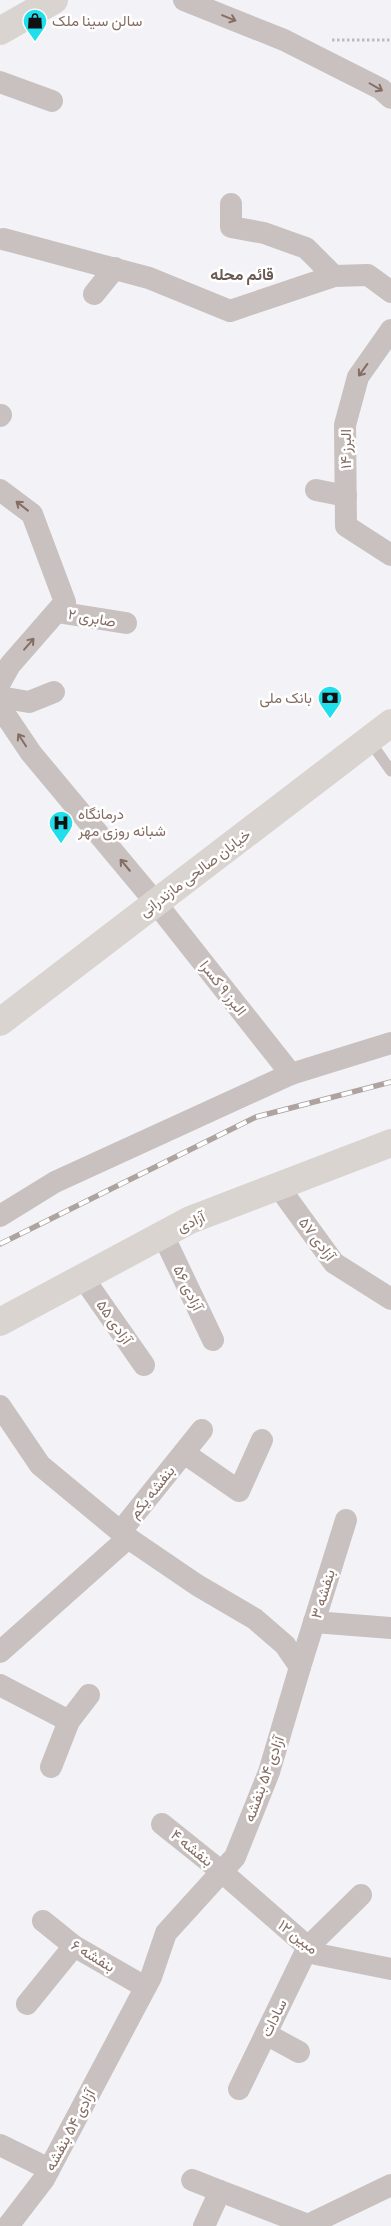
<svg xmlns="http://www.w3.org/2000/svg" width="391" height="2226" font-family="'PT Sans Narrow',Vazirmatn,sans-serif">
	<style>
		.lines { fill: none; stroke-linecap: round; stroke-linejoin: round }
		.path { stroke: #bfbbb9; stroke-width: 3; stroke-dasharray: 2.5 2.5; stroke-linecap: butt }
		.lane { stroke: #c8c1bf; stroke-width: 11 }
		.street { stroke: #c8c1bf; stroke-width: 22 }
		.secondary { stroke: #dad4d1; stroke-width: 28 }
		.primary { stroke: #dad4d1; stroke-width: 28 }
		.rail-casing { stroke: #ada4a0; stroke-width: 5.5 }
		.rail { stroke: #fff; stroke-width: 4; stroke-dasharray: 11; stroke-linecap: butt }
		.oneway { stroke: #856d64 }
		.labels { text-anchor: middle; stroke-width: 5; stroke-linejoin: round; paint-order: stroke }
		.poi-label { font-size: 15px; fill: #856d64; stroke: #fff; text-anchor: start }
		.street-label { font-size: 15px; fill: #856d64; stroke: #fff }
		.neighbourhood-label { font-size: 16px; font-weight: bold; fill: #6a5952; stroke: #fff }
	</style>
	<rect width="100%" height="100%" fill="#f3f3f7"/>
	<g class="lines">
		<!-- path -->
		<path class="path" d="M332 40H391"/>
		<!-- lane -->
		<path class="lane" d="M369 740 391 771"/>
		<!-- street -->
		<g class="street">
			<path d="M184 0 284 40 381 89 391 98"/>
			<path d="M0 82 52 101"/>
			<path d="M231 204V227L264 233 306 248 334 276"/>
			<path d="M3 239 149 278 230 311 334 276 368 275 391 292"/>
			<path d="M94 294 115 268"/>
			<path d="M391 330 358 377 345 425 346 526 391 555"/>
			<path d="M0 416 1 415"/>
			<path d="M0 490 32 514 65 602 10 665 0 683"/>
			<path d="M316 490 346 496"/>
			<path d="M57 612 126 623"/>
			<path d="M0 697 29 702 54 692"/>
			<path d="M0 707 31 753 156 903 291 1074"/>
			<path d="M278 1186 334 1263 391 1299"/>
			<path d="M0 1216 55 1182 291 1074 391 1043"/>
			<path d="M163 1235 213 1340"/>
			<path d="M84 1279 144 1365"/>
			<path d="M0 1406 40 1465 128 1538 197 1585 255 1619 285 1645 300 1667 269 1772 235 1857 166 1933 151 1977 44 2179 8 2226"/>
			<path d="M184 1453 239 1491 262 1440"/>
			<path d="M121 1531 202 1430"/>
			<path d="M314 1622 391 1628"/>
			<path d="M0 1652 128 1538"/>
			<path d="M300 1667 346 1520"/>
			<path d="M0 1685 69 1721 89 1695"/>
			<path d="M51 1767 69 1721"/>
			<path d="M162 1824 222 1872 316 1954 391 1969"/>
			<path d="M43 1921 74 1946 145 1987"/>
			<path d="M27 2004 74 1946"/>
			<path d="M266 2034 299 2052"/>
			<path d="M239 2089 308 1947 361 1895"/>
			<path d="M0 2145 49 2169"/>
			<path d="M192 2180 220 2191"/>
			<path d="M204 2226 220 2191 308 2225 391 2185"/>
		</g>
		<!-- secondary -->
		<g class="secondary">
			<path d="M0 31 54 0"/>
			<path d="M0 1322 190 1220 391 1143"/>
		</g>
		<!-- primary -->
		<path class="primary" d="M0 1022 391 723"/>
		<defs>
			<path id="rail" d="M0 1244 256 1117 391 1082"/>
		</defs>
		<!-- rail casing -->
		<use href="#rail" class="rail-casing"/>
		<!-- rail -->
		<use href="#rail" class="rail"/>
	</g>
	<!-- one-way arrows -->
	<defs><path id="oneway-shaft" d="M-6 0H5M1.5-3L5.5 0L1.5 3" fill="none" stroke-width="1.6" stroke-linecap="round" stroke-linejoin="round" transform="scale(1.25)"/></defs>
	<g class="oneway">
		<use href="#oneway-shaft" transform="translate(229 18) rotate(22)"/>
		<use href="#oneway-shaft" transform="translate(376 87) rotate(30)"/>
		<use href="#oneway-shaft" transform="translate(363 370) rotate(126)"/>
		<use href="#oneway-shaft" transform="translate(22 506) rotate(-142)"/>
		<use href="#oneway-shaft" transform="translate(29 644) rotate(-49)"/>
		<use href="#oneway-shaft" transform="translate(22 740) rotate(-123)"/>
		<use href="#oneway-shaft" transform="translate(125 865) rotate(-130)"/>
	</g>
	<!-- icons -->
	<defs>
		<symbol id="shop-pin" viewBox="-11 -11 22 30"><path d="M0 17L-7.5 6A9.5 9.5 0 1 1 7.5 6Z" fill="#20dfea" stroke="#fff"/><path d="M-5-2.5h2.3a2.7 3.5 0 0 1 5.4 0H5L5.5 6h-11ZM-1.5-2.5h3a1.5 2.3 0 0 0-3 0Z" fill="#111"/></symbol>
		<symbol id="bank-pin" viewBox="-11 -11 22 30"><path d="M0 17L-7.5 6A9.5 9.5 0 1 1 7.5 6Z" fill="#20dfea" stroke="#fff"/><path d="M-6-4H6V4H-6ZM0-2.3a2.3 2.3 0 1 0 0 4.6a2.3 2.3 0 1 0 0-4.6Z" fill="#111"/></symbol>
		<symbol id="hospital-pin" viewBox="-11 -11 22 30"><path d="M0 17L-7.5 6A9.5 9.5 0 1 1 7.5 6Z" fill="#20dfea" stroke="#fff"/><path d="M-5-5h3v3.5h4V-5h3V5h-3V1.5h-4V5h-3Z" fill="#111"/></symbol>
	</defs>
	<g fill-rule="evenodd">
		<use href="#shop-pin" x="21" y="7" width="28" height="38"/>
		<use href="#bank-pin" x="316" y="684" width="28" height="38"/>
		<use href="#hospital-pin" x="47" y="809" width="28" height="38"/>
	</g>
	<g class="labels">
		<!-- poi labels -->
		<g class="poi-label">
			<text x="52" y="26">سالن سینا ملک</text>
			<text x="312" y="703" text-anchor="end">بانک ملی</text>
			<text x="78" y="819">درمانگاه<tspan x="78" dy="17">شبانه روزی مهر</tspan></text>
		</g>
		<!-- street labels -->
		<g class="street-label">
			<text transform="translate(346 449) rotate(-90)" y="5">البرز ۱۴</text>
			<text transform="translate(92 618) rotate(10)" y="5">صابری ۲</text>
			<text transform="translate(195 873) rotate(-37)" y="5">خیابان صالحی مازندرانی</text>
			<text transform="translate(223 988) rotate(52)" y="5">البرز ۹ کسرا</text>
			<text transform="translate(191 1222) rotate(-25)" y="5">آزادی</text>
			<text transform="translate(317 1239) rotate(53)" y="5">آزادی ۵۷</text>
			<text transform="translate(188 1288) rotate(64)" y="5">آزادی ۵۶</text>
			<text transform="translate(114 1322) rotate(55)" y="5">آزادی ۵۵</text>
			<text transform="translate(152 1492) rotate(-51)" y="5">بنفشه یکم</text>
			<text transform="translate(323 1594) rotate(-73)" y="5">بنفشه ۳</text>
			<text transform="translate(264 1779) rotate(-70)" y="5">آزادی ۵۴ بنفشه</text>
			<text transform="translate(192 1848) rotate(39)" y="5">بنفشه ۴</text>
			<text transform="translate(298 1937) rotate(38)" y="5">مبین ۱۲</text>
			<text transform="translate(93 1956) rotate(31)" y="5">بنفشه ۶</text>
			<text transform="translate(274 2018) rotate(-64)" y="5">سادات</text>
			<text transform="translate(70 2130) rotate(-62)" y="5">آزادی ۵۴ بنفشه</text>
		</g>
		<!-- neighbourhood labels -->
		<g class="neighbourhood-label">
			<text x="242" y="280">قائم محله</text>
		</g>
	</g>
</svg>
